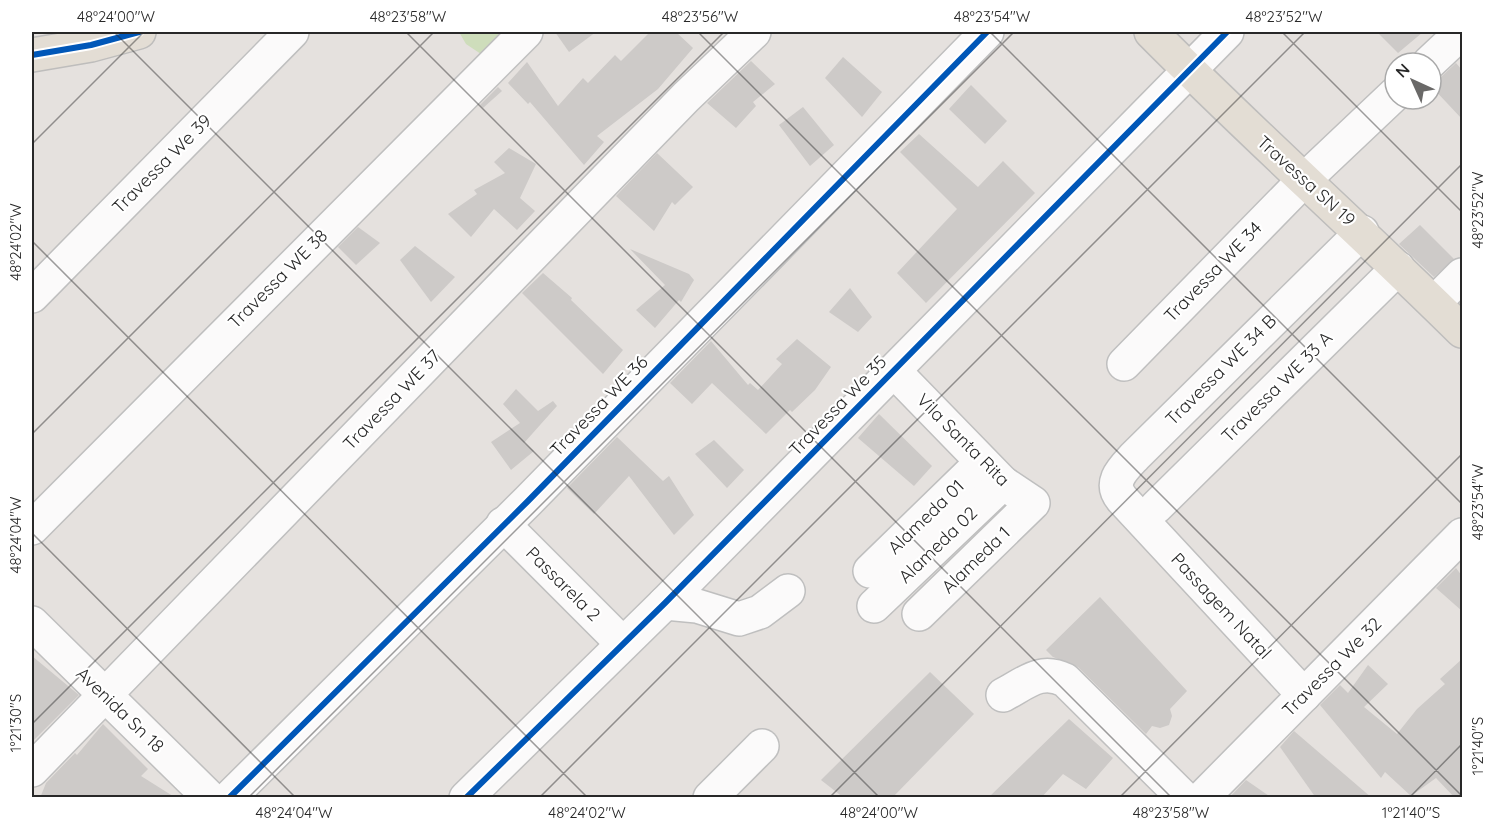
<svg xmlns="http://www.w3.org/2000/svg" width="1494" height="829" font-family="Quicksand,sans-serif">
	<style>
		.green { fill: #ceddbb }
		.building { fill: #cdcac8 }
		.lines { fill: none; stroke-linecap: round; stroke-linejoin: round }
		.minor-casing { stroke: #bfbfbf; stroke-width: 36 }
		.major-casing { stroke: #bebdbc; stroke-width: 36 }
		.minor { stroke: #fbfafa; stroke-width: 33 }
		.major { stroke: #e3ddd4; stroke-width: 33 }
		.cycleway-casing { stroke: #fff; stroke-width: 10 }
		.cycleway { stroke: #0057b8; stroke-width: 6 }
		.ticks { fill: none; stroke: #282828; stroke-width: 1.5; stroke-opacity: 0.45 }
		.labels { text-anchor: middle; stroke-width: 4.5; stroke-linejoin: round; paint-order: stroke }
		.street-label { font-size: 18px; fill: #282828; stroke: #fff }
		.neatline { fill: none; stroke: #282828; stroke-width: 2 }
		.ticks-label { font-size: 15px; text-anchor: middle; fill: #282828 }
	</style>
	<rect width="100%" height="100%" fill="#e5e1de"/>
	<!-- green -->
	<path class="green" d="M459 32H507L481 54 466 44Z"/>
	<!-- building -->
	<g class="building">
		<path d="M555 32H596L569 52Z"/>
		<path d="M650 32H676L693 48 658 89 597 136 604 142 584 165 530 102 528 104 508 83 527 62 558 106 583 78 588 83 615 55 621 61Z"/>
		<path d="M1377 32H1423L1398 53Z"/>
		<path d="M843 57 882 92 862 117 825 78Z"/>
		<path d="M751 61 775 84 753 102 756 106 736 128 707 103Z"/>
		<path d="M1456 63 1462 70V119L1431 86V81L1441 77Z"/>
		<path d="M971 85 1007 121 985 144 949 109Z"/>
		<path d="M498 87 502 91 483 108 480 105Z"/>
		<path d="M803 107 834 145 810 166 779 125Z"/>
		<path d="M919 134 978 187 1003 161 1035 193 926 303 897 273 957 209 900 152Z"/>
		<path d="M509 148 536 164 520 198 535 211 517 230 494 209 471 237 448 214 477 194 474 190 505 173 494 162Z"/>
		<path d="M657 153 693 187 675 205 672 202 654 231 616 196Z"/>
		<path d="M1420 225 1454 259 1434 277 1399 244Z"/>
		<path d="M358 227 380 243 356 265 338 247Z"/>
		<path d="M415 246 455 277 431 302 400 260Z"/>
		<path d="M630 249 689 274 694 280 681 302 679 300 655 328 636 310 665 285Z"/>
		<path d="M543 273 572 298 571 300 623 350 603 374 522 293Z"/>
		<path d="M850 288 872 317 858 332 829 312Z"/>
		<path d="M797 339 831 367 815 390 792 412 790 410 766 434 712 383 692 404 670 383 711 341 748 385 750 383 758 390 782 364 776 359Z"/>
		<path d="M516 389 538 411 553 401 557 406 524 443 534 451 511 470 491 442 520 423 503 404Z"/>
		<path d="M879 414 932 466 914 486 858 438Z"/>
		<path d="M617 437 663 481 669 476 694 515 674 535 629 476 594 514 567 488Z"/>
		<path d="M714 440 744 470 727 488 695 454Z"/>
		<path d="M1456 568 1462 576V611L1436 588Z"/>
		<path d="M1100 597 1187 691 1170 709 1172 716 1169 725 1160 728 1152 726 1146 734 1078 667 1053 657 1046 650Z"/>
		<path d="M32 656 79 695 32 742Z"/>
		<path d="M1462 659V798H1455L1436 778 1411 796 1385 772 1381 778 1320 705 1340 685 1348 693 1368 665 1388 684 1364 707 1397 734 1417 709 1445 684 1440 679Z"/>
		<path d="M930 672 974 714 892 798H844L821 780Z"/>
		<path d="M1069 719 1113 758 1086 789 1063 774 1041 798H988Z"/>
		<path d="M103 724 148 769 141 776 176 798H40L46 783 75 753 77 755Z"/>
		<path d="M1294 731 1372 798H1316L1280 747Z"/>
		<path d="M1246 780 1272 798H1229Z"/>
	</g>
	<g class="lines">
		<defs>
			<g id="minor">
				<path d="M1429 63 1462 32"/>
				<path d="M32 296 292 32"/>
				<path d="M1434 303 1462 275"/>
				<path d="M1124 364 1303 181 1395 94"/>
				<path d="M894 371 1003 483 1033 503 919 614"/>
				<path d="M1156 507 1398 268"/>
				<path d="M503 524 622 643"/>
				<path d="M32 528 526 32"/>
				<path d="M870 571 982 462"/>
				<path d="M665 603 697 606 739 619 760 612 788 591"/>
				<path d="M874 606 1003 483"/>
				<path d="M32 623 210 798"/>
				<path d="M1003 695C1026 683 1040 668 1065 680L1184 798"/>
				<path d="M1304 695 1122 499C1108 482 1123 469 1135 456L1362 232"/>
				<path d="M32 770 686 97 754 32"/>
				<path d="M229 798 528 501 987 32"/>
				<path d="M466 798 665 603 1227 32"/>
				<path d="M710 798 762 746"/>
				<path d="M1202 798 1462 535"/>
			</g>
			<g id="major">
				<path d="M1151 32C1252 134 1360 230 1462 331"/>
				<path d="M32 55 91 45 139 32"/>
			</g>
		</defs>
		<!-- minor casing -->
		<use href="#minor" class="minor-casing"/>
		<!-- major casing -->
		<use href="#major" class="major-casing"/>
		<!-- minor -->
		<use href="#minor" class="minor"/>
		<!-- major -->
		<use href="#major" class="major"/>
		<defs>
			<g id="cycleway">
				<path d="M32 55 91 45 139 32"/>
				<path d="M229 798 528 501 987 32"/>
				<path d="M466 798 665 603 1227 32"/>
			</g>
		</defs>
		<!-- cycleway casing -->
		<use href="#cycleway" class="cycleway-casing"/>
		<!-- cycleway -->
		<use href="#cycleway" class="cycleway"/>
	</g>
	<!-- ticks -->
	<path class="ticks" d="M114 32 880 798M406 32 1172 798M698 32 1462 796M990 32 1462 504M1282 32 1462 212M32 144 144 32M32 241 588 798M32 434 434 32M32 533 296 798M32 724 724 32M248 798 1014 32M539 798 1305 32M829 798 1462 164M1119 798 1462 454M1409 798 1462 744"/>
	<g class="labels">
		<!-- street labels -->
		<g class="street-label">
			<text transform="translate(162 164) rotate(-45)" y="6">Travessa We 39</text>
			<text transform="translate(1306 181) rotate(42)" y="6">Travessa SN 19</text>
			<text transform="translate(1213 272) rotate(-46)" y="6">Travessa WE 34</text>
			<text transform="translate(278 279) rotate(-45)" y="6">Travessa WE 38</text>
			<text transform="translate(1221 370) rotate(-45)" y="6">Travessa WE 34 B</text>
			<text transform="translate(1277 387) rotate(-45)" y="6">Travessa WE 33 A</text>
			<text transform="translate(392 400) rotate(-46)" y="6">Travessa WE 37</text>
			<text transform="translate(599 406) rotate(-46)" y="6">Travessa WE 36</text>
			<text transform="translate(838 406) rotate(-46)" y="6">Travessa We 35</text>
			<text transform="translate(963 440) rotate(45)" y="6">Vila Santa Rita</text>
			<text transform="translate(926 517) rotate(-44)" y="6">Alameda 01</text>
			<text transform="translate(938 545) rotate(-44)" y="6">Alameda 02</text>
			<text transform="translate(976 560) rotate(-44)" y="6">Alameda 1</text>
			<text transform="translate(563 584) rotate(45)" y="6">Passarela 2</text>
			<text transform="translate(1221 606) rotate(47)" y="6">Passagem Natal</text>
			<text transform="translate(1332 667) rotate(-45)" y="6">Travessa We 32</text>
			<text transform="translate(120 710) rotate(44)" y="6">Avenida Sn 18</text>
		</g>
	</g>
	<!-- border -->
	<rect width="1494" height="829" fill="none" stroke="#ffffff" stroke-width="66"/>
	<!-- north arrow -->
	<g transform="translate(1413 81) rotate(315)"><circle r="28" fill="#ffffff" stroke="#a9a9a9" stroke-width="1.5"/>
	<path d="M0-4.5L10 22L0 15L-10 22Z" fill="#6a6968"/>
	<text y="-9" font-size="16" font-weight="bold" text-anchor="middle" fill="#282828">N</text>
	</g>
	<rect x="33" y="33" width="1428" height="763" class="neatline"/>
	<g class="ticks-label">
		<text x="116" y="22">48°24'00"W</text>
		<text x="408" y="22">48°23'58"W</text>
		<text x="700" y="22">48°23'56"W</text>
		<text x="992" y="22">48°23'54"W</text>
		<text x="1284" y="22">48°23'52"W</text>
		<text transform="translate(1478 210) rotate(-90)" y="5">48°23'52"W</text>
		<text transform="translate(16 242) rotate(-90)" y="5">48°24'02"W</text>
		<text transform="translate(1478 502) rotate(-90)" y="5">48°23'54"W</text>
		<text transform="translate(16 535) rotate(-90)" y="5">48°24'04"W</text>
		<text transform="translate(16 723) rotate(-90)" y="5">1°21'30"S</text>
		<text transform="translate(1478 746) rotate(-90)" y="5">1°21'40"S</text>
		<text x="294" y="818">48°24'04"W</text>
		<text x="587" y="818">48°24'02"W</text>
		<text x="879" y="818">48°24'00"W</text>
		<text x="1171" y="818">48°23'58"W</text>
		<text x="1411" y="818">1°21'40"S</text>
	</g>
</svg>
